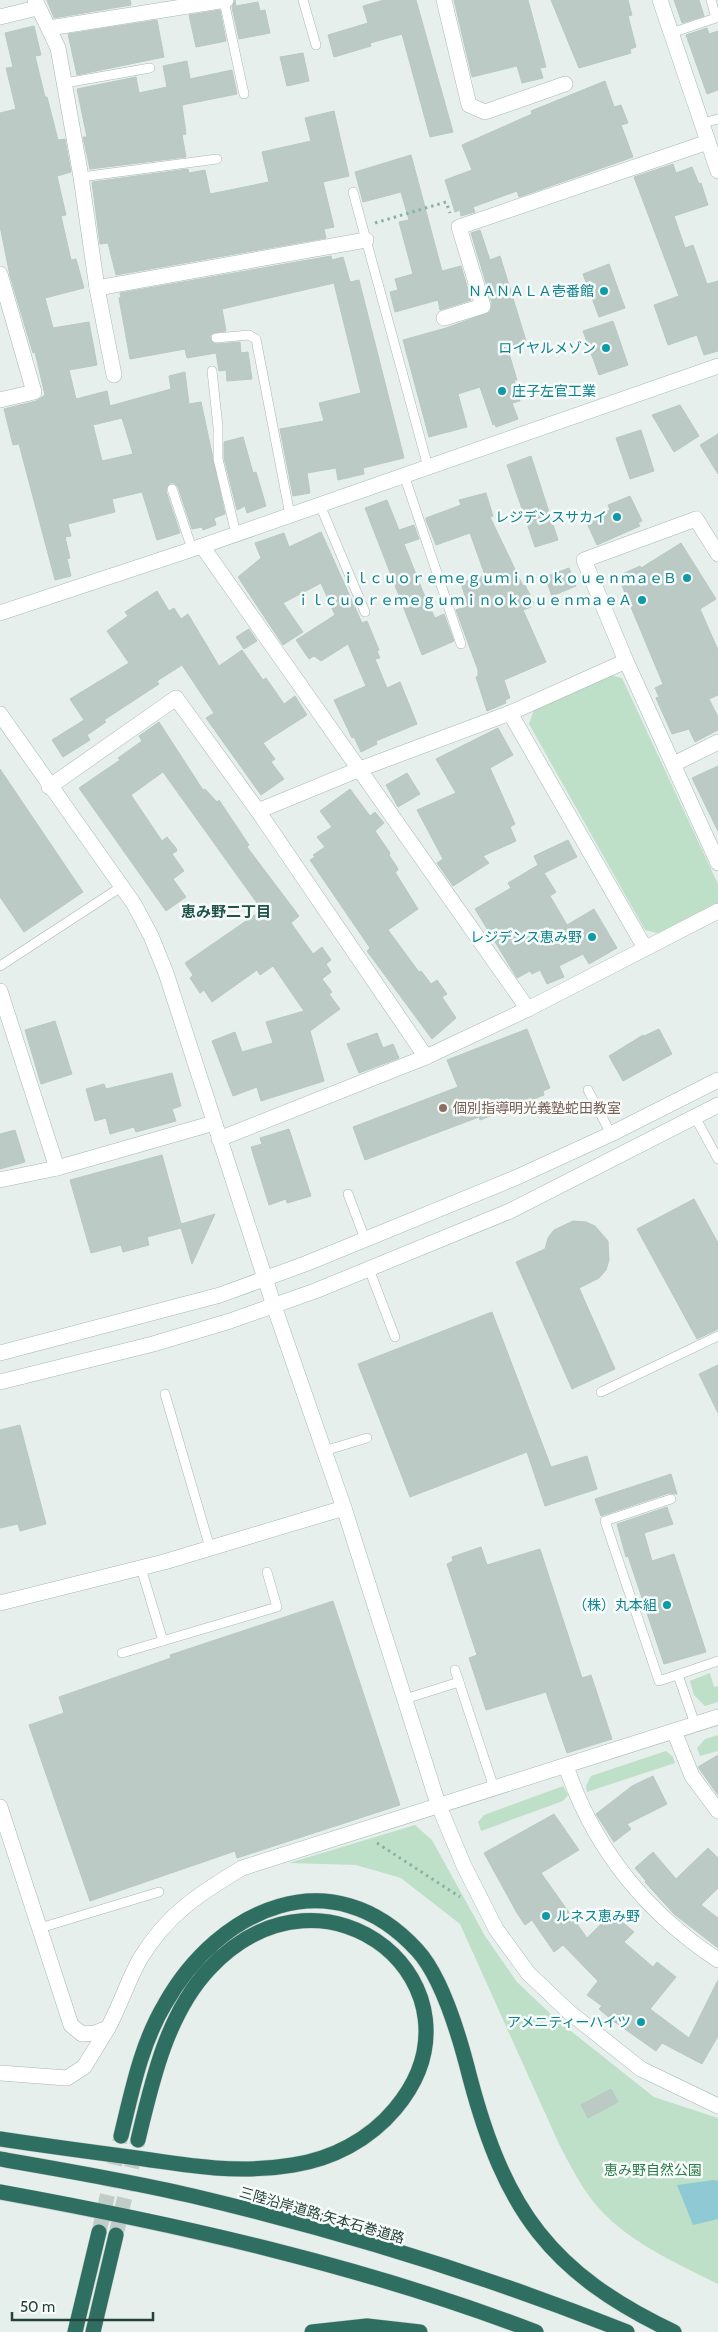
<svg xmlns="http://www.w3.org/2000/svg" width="718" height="2332" font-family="Cabin,'Noto Sans JP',sans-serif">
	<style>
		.green { fill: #bfe0c8 }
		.water { fill: #8ec9d4 }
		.building { fill: #bbcac4; stroke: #b8c9c2; fill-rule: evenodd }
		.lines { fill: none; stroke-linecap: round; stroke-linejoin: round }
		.highway-tunnel { stroke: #bfccc8; stroke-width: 15; stroke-dasharray: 15 8; stroke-linecap: butt }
		.lane-casing { stroke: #a8b8b2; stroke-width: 10 }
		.street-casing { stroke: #a8b8b2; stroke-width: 16 }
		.secondary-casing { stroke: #a4bbb3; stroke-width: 16 }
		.highway-casing { stroke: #c2cac8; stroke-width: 16 }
		.path { stroke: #86b3a5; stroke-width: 3; stroke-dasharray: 2.5 4; stroke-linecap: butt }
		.lane { stroke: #fff; stroke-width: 9 }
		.street { stroke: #fff; stroke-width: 15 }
		.secondary { stroke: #fff; stroke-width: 15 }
		.highway { stroke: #2f6f62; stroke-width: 15 }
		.culture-dot { fill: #0f9aa8; stroke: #f7fbf9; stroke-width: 2 }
		.education-dot { fill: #8d6e63; stroke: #f7fbf9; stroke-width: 2 }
		.labels { text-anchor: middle; stroke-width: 5; stroke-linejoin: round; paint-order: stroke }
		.culture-label { font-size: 14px; fill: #0d838f; stroke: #f7fbf9; text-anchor: end }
		.education-label { font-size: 14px; fill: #785e54; stroke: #f7fbf9; text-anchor: start }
		.park-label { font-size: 14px; fill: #2d7a4b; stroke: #f7fbf9 }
		.street-label { font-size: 14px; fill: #24423a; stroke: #f7fbf9 }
		.neighbourhood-label { font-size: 15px; font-weight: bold; fill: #1f5548; stroke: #f7fbf9 }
	</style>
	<rect width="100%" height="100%" fill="#e6efeb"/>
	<!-- green -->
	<g class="green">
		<path d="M610 675 622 678 718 884V903L661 934 645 930 529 724 535 707Z"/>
		<path d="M710 1673 714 1687 718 1686V1702L705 1706 694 1695 690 1681Z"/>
		<path d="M718 1735V1751L700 1756 697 1748 705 1739Z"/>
		<path d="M666 1751 673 1757 675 1763 587 1792 586 1786 591 1776Z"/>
		<path d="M563 1786 568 1795 563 1801 481 1831 478 1822 484 1815Z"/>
		<path d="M415 1825 432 1840 485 1936 517 1982 557 2020 654 2097 718 2118V2284C673 2261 624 2241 592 2200 579 2183 569 2163 559 2144L460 1924 401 1878 356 1865 289 1863Z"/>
	</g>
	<!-- water -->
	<path class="water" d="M714 2180 718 2181V2219L693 2225 677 2185Z"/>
	<!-- building -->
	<g class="building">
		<path d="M47 0H130L131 5 54 18Z"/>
		<path d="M235 0 236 6 258 2 260 11 265 10 270 33 239 39 232 7Z"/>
		<path d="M384 0H416L453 132 430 137 402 34 370 43 371 46 334 57 328 35 368 23 363 6Z"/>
		<path d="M454 0H528L546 67 540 68 543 78 522 83 517 66 472 77Z"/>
		<path d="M551 0H628L632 15 628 16 636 47 630 49 631 53 579 68Z"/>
		<path d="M674 0H699L704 16 682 23Z"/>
		<path d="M220 10 226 41 196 47 189 15Z"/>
		<path d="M157 20 164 57 77 75 68 34Z"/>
		<path d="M34 26 41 55 35 56 45 97H47L58 140 65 139 71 172 57 176 66 215 61 216 71 260 76 259 84 288 45 298 53 328 89 322 97 365 69 370 76 399 107 391 110 406 171 389 169 376 185 372 189 404 201 402 225 514 214 518 216 525 203 530 202 527 192 529 178 487 174 483H170L166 491 180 533 157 540 142 492 112 499 115 512 68 524 71 536 65 537 70 558 67 559 71 576 55 580 19 444 13 445 4 409 36 401 45 395 35 352 33 353 10 276 0 226V113L16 109 6 68 13 67 5 33ZM122 418 133 454 102 461 93 425Z"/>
		<path d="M707 28 709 34 718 31V90L707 94 686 35Z"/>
		<path d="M303 53 309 81 287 86 280 57Z"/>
		<path d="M187 61 190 79 232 70 237 94 182 105 186 134 182 135 186 157 90 169 83 137H87L77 89 136 77 139 93 167 87 163 66Z"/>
		<path d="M605 81 614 107 621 105 628 123 621 125 633 157 519 197 517 191 473 207 475 212 461 216 460 210 455 212 445 180 472 170 462 145 532 114 531 111Z"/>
		<path d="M334 111 349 176 323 182 334 227 324 229 326 238 116 275 108 243 100 244 92 182 188 169 189 173 205 170 210 194 269 182 262 152 311 141 305 118Z"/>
		<path d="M411 155 442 271 461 266 471 300 440 310 438 300 395 312 390 292 398 290 395 279 413 274 399 222 409 220 401 192 363 202 355 172Z"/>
		<path d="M673 164 676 173 692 167 699 184 701 183 708 205 674 216 685 248 693 245 707 284 718 281V351L704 355 697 335 668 345 654 305 679 296 634 177Z"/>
		<path d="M480 230 490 260 500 256 527 344 508 350 517 380H514L520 401 512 403 518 419 496 427 495 424 493 425 480 387 458 394 467 427 429 437 403 340 446 328 490 312 492 303 471 233Z"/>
		<path d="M331 256 332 260 343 257 350 282 359 280 404 458 363 468 364 474 338 480 336 468 307 473 310 493 293 496 280 429 324 421 319 403 361 393 334 283 222 309 226 331 213 333 210 336 211 341 217 344 240 342 241 353 248 352 252 379 227 381 226 370 219 371 216 353 187 358 185 349 130 359 119 298 121 297 120 293Z"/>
		<path d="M609 264 625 308 599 317 583 274Z"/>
		<path d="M613 321 628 365 599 375 583 331Z"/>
		<path d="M680 405 699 436 674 452 652 415Z"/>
		<path d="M641 430 654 471 630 479 616 438Z"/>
		<path d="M718 434V474L700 445Z"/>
		<path d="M243 437 253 473 256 472 266 506 247 513 245 506 237 510 224 458V442Z"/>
		<path d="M531 456 558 540 535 547 507 465Z"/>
		<path d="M486 493 493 516 490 517 523 586 525 585 534 603 530 604 531 607 523 610 546 662 504 680 510 698 505 700 506 703 487 711 476 677 478 676V670L456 610 468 606 461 583 485 575 470 533 436 545 426 520V518L461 505 459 500Z"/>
		<path d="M630 496 642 521 638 523 640 526 597 545 586 521 610 510 608 505Z"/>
		<path d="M387 500 399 530 414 525 419 539 404 544 427 602 435 618 444 614 454 641 422 655 365 508Z"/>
		<path d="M321 532 362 623 367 621 379 650 377 651 380 658 375 659 387 688 400 682 417 724 376 741 377 744 361 752 354 737 352 738 334 700 366 686 348 644 321 661 314 656 309 659 296 640 335 615 321 583 283 603 303 632 283 645 238 577 261 558 255 543 284 533 289 547Z"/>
		<path d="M681 543 716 599 700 609 718 650V695L709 699 718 717V730L695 742 689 729 672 734 656 698 659 697 655 688 663 684 618 576 640 566 641 568Z"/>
		<path d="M569 568 576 586 552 596 545 577Z"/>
		<path d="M157 591 169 611 174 608 181 619 188 614 219 666 242 650 263 680 266 678 284 704 295 696 307 715 263 743 275 759 271 762 284 779 261 795 206 718 214 713 182 665 157 681 159 684 104 720 106 722 87 735 90 740 63 757 52 740 84 720 70 699 129 663 107 631 128 616 125 612Z"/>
		<path d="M249 629 257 641 244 649 236 637Z"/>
		<path d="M159 722 203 790 205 789 217 802 219 800 249 845 247 847 299 916 291 923 313 954 322 947 331 960 326 964 331 972 322 979 332 992 329 994 340 1009 310 1031 324 1081 261 1101 257 1087 233 1096 212 1041 235 1032 242 1052 273 1043 266 1022 304 1011 273 966 260 975 257 970 212 1002 204 990 200 993 190 978 193 975 185 963 262 910 163 772 131 795 162 841 167 837 176 848 177 851 172 854 184 871 173 879 186 897 166 911 79 788 120 760 118 758 142 741 139 736Z"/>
		<path d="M498 728 513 755 490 768 515 824 510 827 516 841 483 856 489 863 453 886 437 863 443 859 417 810 456 793 436 759Z"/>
		<path d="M718 766V831L692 778Z"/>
		<path d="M0 769 83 892 24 932 0 897Z"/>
		<path d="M407 773 420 794 398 807 386 785Z"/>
		<path d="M350 789 370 816 375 812 384 823 375 831 390 853 389 855 397 867 398 870 395 872 418 909 388 930 419 972 421 971 431 984 437 980 447 994 442 997 456 1018 432 1039 367 951 370 948 310 860 315 857 313 855 325 847 317 837 332 827 320 811Z"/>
		<path d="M568 840 577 857 544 873 556 892 550 896 567 925 594 909 617 948 589 964 583 954 559 966 564 977 547 984 540 970 532 974 530 971 517 978 475 909 511 888 508 883 538 865 534 856Z"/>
		<path d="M55 1021 72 1074 41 1084 25 1030Z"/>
		<path d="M527 1029 550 1088 543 1091 544 1095 480 1120 479 1117 365 1160 353 1127 458 1087 447 1060Z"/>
		<path d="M659 1029 672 1054 623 1081 609 1056 643 1035 644 1036Z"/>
		<path d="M377 1033 383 1048 393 1044 399 1058 359 1073 347 1044Z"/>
		<path d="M172 1073 181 1106 172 1109 176 1121 136 1132 134 1127 110 1134 106 1118 95 1121 86 1089 104 1084 106 1089Z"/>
		<path d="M289 1129 311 1196 287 1203 286 1199 269 1205 251 1147 262 1144 260 1138Z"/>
		<path d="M15 1130 25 1162 0 1169V1134Z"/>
		<path d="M162 1155 181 1224 215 1214 192 1264 181 1228 147 1237 149 1245 123 1252 121 1245 91 1253 70 1180Z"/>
		<path d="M694 1199 718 1243V1329L697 1339 637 1229Z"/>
		<path d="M573 1221 586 1222 595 1226 608 1241 609 1260 606 1270 599 1278 579 1288 615 1369 572 1389 516 1262 545 1249 548 1238 554 1230Z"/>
		<path d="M492 1312 551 1467 587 1456 597 1489 545 1506 527 1452 410 1497 358 1364Z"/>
		<path d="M718 1365V1413L699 1374Z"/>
		<path d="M20 1425 46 1524 20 1531 18 1524 0 1528V1430Z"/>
		<path d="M671 1474 677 1494 669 1493 601 1516 595 1499Z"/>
		<path d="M667 1507 673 1524 644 1533 652 1561 674 1554 706 1652 664 1664 628 1556 626 1557 617 1524Z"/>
		<path d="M481 1547 487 1565 540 1549 582 1678 591 1675 612 1739 567 1753 546 1692 486 1710 469 1658 477 1655 447 1564 453 1561 452 1557Z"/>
		<path d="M333 1601 400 1805 237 1858 235 1851 90 1901 29 1725 64 1713 59 1697 171 1658 170 1655Z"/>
		<path d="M718 1755V1795L698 1767Z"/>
		<path d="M653 1776 667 1804 627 1824 631 1829 614 1842 596 1814 632 1786Z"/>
		<path d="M554 1814 579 1850 541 1873 587 1938 612 1913 634 1932 624 1942 653 1967 657 1962 676 1977 650 2009 689 2038 718 1980V2036L702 2064 662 2043 656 2051 612 2020 599 2009 602 2006 587 1995 598 1981 563 1945 554 1952 532 1920 525 1925 517 1913 484 1853Z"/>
		<path d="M708 1848 718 1858V1888L701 1905 718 1918V1948L674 1914 645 1882 646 1881 635 1868 653 1852 676 1879Z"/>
		<path d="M611 2089 618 2102 588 2118 581 2105Z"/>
	</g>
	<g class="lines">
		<!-- highway-tunnel -->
		<g class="highway-tunnel">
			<path d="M99 2232 121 2136"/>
			<path d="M116 2235 138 2140"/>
		</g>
		<defs>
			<g id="lane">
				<path d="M303 0 316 45"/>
				<path d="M224 1 244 94"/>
				<path d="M671 33 716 18 711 0"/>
				<path d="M65 83 150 68"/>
				<path d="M702 123 718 119"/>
				<path d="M81 177 217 159"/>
				<path d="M353 192 428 467"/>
				<path d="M216 338 249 335 256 339 290 515"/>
				<path d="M212 371 218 427V459L236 534"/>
				<path d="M404 475 461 644"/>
				<path d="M172 489 192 549"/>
				<path d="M320 505 365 612"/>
				<path d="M0 966 121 887"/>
				<path d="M588 1090 611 1134"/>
				<path d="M695 1117 718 1159"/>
				<path d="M348 1194 365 1239"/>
				<path d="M369 1269 395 1337"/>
				<path d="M601 1392 718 1336"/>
				<path d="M165 1394 210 1548"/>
				<path d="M324 1451 367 1438"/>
				<path d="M671 1499 605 1521 659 1681 718 1661"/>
				<path d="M141 1568 163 1641"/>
				<path d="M122 1653 277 1607 267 1572"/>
				<path d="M455 1670 494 1788"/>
				<path d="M678 1675 695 1724"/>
				<path d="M405 1699 459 1682"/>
				<path d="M40 1928 159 1892"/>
			</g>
			<g id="street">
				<path d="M35 0 58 48 81 177 97 288 114 375"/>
				<path d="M444 0 469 105 485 112 565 84"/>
				<path d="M0 17 37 8"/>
				<path d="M49 28 226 0"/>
				<path d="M0 274 34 392 0 400"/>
				<path d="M97 288 366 240"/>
				<path d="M444 318 483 306 459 227 708 142"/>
				<path d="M202 546 528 1009"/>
				<path d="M718 554 696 519 584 560 626 661 718 863"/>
				<path d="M510 713 645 948"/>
				<path d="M674 764 718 742"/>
				<path d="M49 787 176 698 258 811 426 1057"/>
				<path d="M258 811 360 769 510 713 626 661"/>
				<path d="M0 991 57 1168"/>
				<path d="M219 1139 426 1057 528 1009 718 911"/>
				<path d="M0 1180 57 1168 214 1123"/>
				<path d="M0 1603 164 1562 344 1508"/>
				<path d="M674 1731 692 1776 718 1811"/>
				<path d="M566 1766C594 1849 645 1912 718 1960"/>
				<path d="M0 1807 71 2025 82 2034 95 2033 108 2028C120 2006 128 1980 140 1959 167 1914 199 1894 242 1868L718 1717"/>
				<path d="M0 2073 67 2078 84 2067 108 2028"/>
			</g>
			<g id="secondary">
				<path d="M660 0 718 171"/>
				<path d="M0 613 202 546 718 366"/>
				<path d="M0 714 134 904 151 936 166 973 274 1306 344 1508 438 1804 464 1866 496 1929 528 1973 569 2012 641 2069 718 2106"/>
				<path d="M0 1353 220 1295 305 1264 515 1178 611 1134 718 1080"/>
				<path d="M0 1382 153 1344 230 1321 315 1291 510 1211 718 1105"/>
			</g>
			<g id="highway">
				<path d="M121 2136C132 2091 141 2044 165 2004 219 1908 332 1857 417 1950 443 1978 461 2042 470 2078 505 2210 550 2273 674 2332"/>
				<path d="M0 2139C46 2146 91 2152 137 2158 189 2166 240 2174 293 2165 332 2159 369 2140 395 2109 496 1989 328 1843 209 1969 167 2014 152 2081 138 2140"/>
				<path d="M0 2159C64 2170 129 2181 193 2196 340 2231 487 2276 627 2332"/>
				<path d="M0 2192C181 2225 364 2266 536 2332"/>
				<path d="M75 2332 99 2232"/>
				<path d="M93 2332 116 2235"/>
				<path d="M312 2332 367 2326 420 2332"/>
			</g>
		</defs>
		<!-- lane casing -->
		<use href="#lane" class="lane-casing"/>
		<!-- street casing -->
		<use href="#street" class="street-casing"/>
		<!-- secondary casing -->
		<use href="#secondary" class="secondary-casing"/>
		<!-- highway casing -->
		<use href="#highway" class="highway-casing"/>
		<!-- path -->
		<g class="path">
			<path d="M375 223 446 202 450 213"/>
			<path d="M377 1843 460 1897"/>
		</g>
		<!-- lane -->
		<use href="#lane" class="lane"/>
		<!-- street -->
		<use href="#street" class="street"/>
		<!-- secondary -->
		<use href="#secondary" class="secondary"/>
		<!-- highway -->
		<use href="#highway" class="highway"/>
	</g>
	<!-- markers -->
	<g class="culture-dot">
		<circle cx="604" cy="291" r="5"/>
		<circle cx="606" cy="348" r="5"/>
		<circle cx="502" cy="391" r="5"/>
		<circle cx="617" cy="517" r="5"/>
		<circle cx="687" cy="578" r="5"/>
		<circle cx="642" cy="600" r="5"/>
		<circle cx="592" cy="937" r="5"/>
		<circle cx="667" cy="1605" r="5"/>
		<circle cx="546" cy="1916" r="5"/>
		<circle cx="641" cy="2022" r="5"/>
	</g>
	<circle class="education-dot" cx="443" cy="1108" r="5"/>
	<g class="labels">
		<!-- culture labels -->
		<g class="culture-label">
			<text x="594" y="296">ＮＡＮＡＬＡ壱番館</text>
			<text x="596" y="353">ロイヤルメゾン</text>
			<text x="512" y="396" text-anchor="start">庄子左官工業</text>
			<text x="607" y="522">レジデンスサカイ</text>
			<text x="677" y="583">ｉｌｃｕｏｒｅｍｅｇｕｍｉｎｏｋｏｕｅｎｍａｅＢ</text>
			<text x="632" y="605">ｉｌｃｕｏｒｅｍｅｇｕｍｉｎｏｋｏｕｅｎｍａｅＡ</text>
			<text x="582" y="942">レジデンス恵み野</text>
			<text x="657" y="1610">（株）丸本組</text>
			<text x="556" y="1921" text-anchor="start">ルネス恵み野</text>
			<text x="631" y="2027">アメニティーハイツ</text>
		</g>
		<!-- education labels -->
		<g class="education-label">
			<text x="453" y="1113">個別指導明光義塾蛇田教室</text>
		</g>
		<!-- park labels -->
		<g class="park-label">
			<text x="653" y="2175">恵み野自然公園</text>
		</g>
		<!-- street labels -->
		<g class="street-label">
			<text transform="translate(322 2215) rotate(16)" y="5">三陸沿岸道路;矢本石巻道路</text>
		</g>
		<!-- neighbourhood labels -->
		<g class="neighbourhood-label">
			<text x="226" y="917">恵み野二丁目</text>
		</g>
	</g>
	<!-- scale -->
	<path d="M12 2312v8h141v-8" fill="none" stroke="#24423a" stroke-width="2.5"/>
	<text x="20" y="2312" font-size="15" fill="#24423a" stroke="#f7fbf9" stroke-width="4" paint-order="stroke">50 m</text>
</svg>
